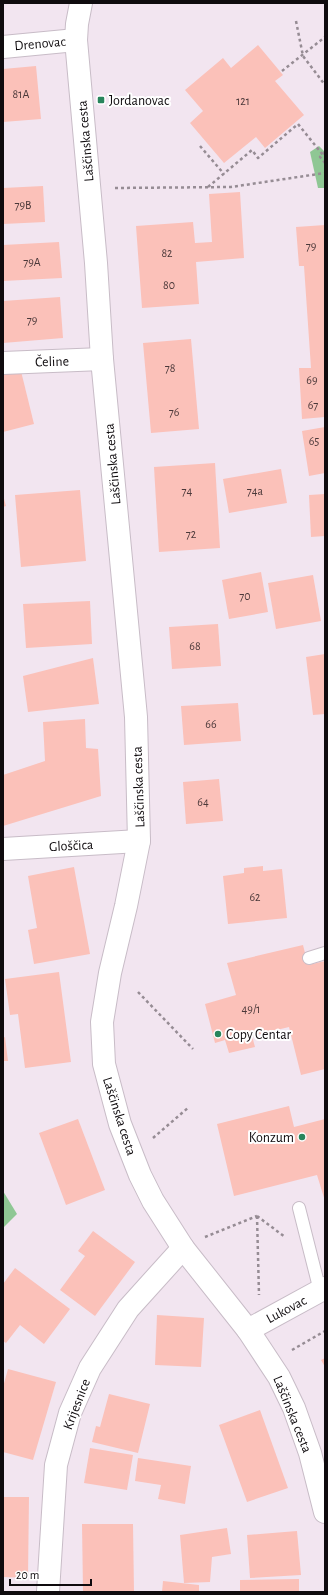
<svg xmlns="http://www.w3.org/2000/svg" width="328" height="1595" font-family="'Alegreya Sans',sans-serif">
	<style>
		.green { fill: #8fc794 }
		.building { fill: #fbc1b9 }
		.lines { fill: none; stroke-linecap: round; stroke-linejoin: round }
		.service-casing { stroke: #c8bcc7; stroke-width: 14 }
		.minor-casing { stroke: #c8bcc7; stroke-width: 24 }
		.secondary-casing { stroke: #c8bcc7; stroke-width: 24 }
		.path { stroke: #968c94; stroke-width: 2.5; stroke-dasharray: 3 3; stroke-linecap: butt }
		.service { stroke: #fff; stroke-width: 12 }
		.minor { stroke: #fff; stroke-width: 22 }
		.secondary { stroke: #fff; stroke-width: 22 }
		.poi-dot { fill: #28855c; stroke: #fff; stroke-width: 1.5 }
		.labels { text-anchor: middle; stroke-width: 4; stroke-linejoin: round; paint-order: stroke }
		.number-label { font-size: 12px; fill: #4a3839 }
		.street-label { font-size: 14px; fill: #0f0b0e; stroke: #fff }
		.poi-label { font-size: 14px; fill: #0f0b0e; stroke: #fff; text-anchor: start }
	</style>
	<rect width="100%" height="100%" fill="#f2e5f0"/>
	<!-- green -->
	<g class="green">
		<path d="M319 146 325 152V188H318L310 152Z"/>
		<path d="M3 1191 17 1214 3 1228Z"/>
	</g>
	<!-- building -->
	<g class="building">
		<path d="M258 45 283 75 275 81 304 115 265 148 256 137 224 163 190 123 203 111 185 90 223 58 231 68Z"/>
		<path d="M36 66 41 119 3 122V69Z"/>
		<path d="M43 186 45 222 3 224V188Z"/>
		<path d="M240 192 244 258 196 262 199 304 142 308 136 226 193 222 195 243 212 242 209 194Z"/>
		<path d="M325 225V417L302 419 299 368H311L304 266H299L296 227Z"/>
		<path d="M59 242 62 278 3 281V245Z"/>
		<path d="M60 297 63 338 3 343V301Z"/>
		<path d="M191 339 199 429 151 433 143 343Z"/>
		<path d="M20 367 34 424 3 432V371Z"/>
		<path d="M325 427V473L309 476 302 431Z"/>
		<path d="M215 463 220 548 159 552 154 467Z"/>
		<path d="M281 469 287 503 229 513 223 479Z"/>
		<path d="M80 490 86 561 21 567 15 495Z"/>
		<path d="M325 494V536L311 537 309 495Z"/>
		<path d="M3 495 6 506 3 507Z"/>
		<path d="M261 572 268 612 229 619 222 580Z"/>
		<path d="M313 575 321 621 276 629 268 583Z"/>
		<path d="M90 601 92 644 26 648 23 604Z"/>
		<path d="M218 624 221 666 172 669 169 627Z"/>
		<path d="M325 654V714L313 715 306 657Z"/>
		<path d="M93 658 99 704 28 712 23 676Z"/>
		<path d="M238 703 241 741 184 745 181 706Z"/>
		<path d="M85 719 86 748 98 749 101 796 3 826V775L45 761 43 722Z"/>
		<path d="M219 779 223 821 186 824 183 782Z"/>
		<path d="M263 866V871L282 869 287 918 228 924 223 876 244 873V868Z"/>
		<path d="M74 867 90 954 34 964 28 930 37 928 28 876Z"/>
		<path d="M303 945 308 965 325 961V1069L301 1075 289 1027 252 1036 255 1047 229 1053 225 1040 215 1043 205 1004 236 995 227 963Z"/>
		<path d="M59 972 71 1062 25 1068 18 1014 10 1015 5 979Z"/>
		<path d="M5 1037 8 1061H3V1038Z"/>
		<path d="M289 1106 294 1127 325 1119V1201L317 1175 234 1196 217 1124Z"/>
		<path d="M78 1119 105 1190 66 1205 39 1133Z"/>
		<path d="M93 1231 135 1262 95 1316 60 1290 85 1256 78 1251Z"/>
		<path d="M15 1268 70 1309 44 1344 20 1325 6 1343 3 1341V1284Z"/>
		<path d="M157 1315 204 1318 201 1367 155 1365Z"/>
		<path d="M325 1358V1367L321 1360Z"/>
		<path d="M8 1369 56 1382 33 1460 3 1452V1387Z"/>
		<path d="M109 1394 150 1404 138 1453 92 1442 96 1426 100 1427Z"/>
		<path d="M260 1410 288 1488 247 1502 219 1425Z"/>
		<path d="M90 1448 133 1455 127 1490 84 1483Z"/>
		<path d="M138 1458 191 1466 185 1504 158 1499 161 1485 135 1481Z"/>
		<path d="M3 1497H29L28 1578 3 1577Z"/>
		<path d="M82 1524H133L134 1592H83Z"/>
		<path d="M227 1528 231 1554 212 1557 210 1582 184 1583 180 1535Z"/>
		<path d="M297 1531 301 1575 250 1578 247 1535Z"/>
		<path d="M299 1579V1592H240V1580Z"/>
		<path d="M163 1581 199 1585V1592H162Z"/>
	</g>
	<g class="lines">
		<defs>
			<g id="service">
				<path d="M309 958 325 953"/>
				<path d="M299 1208 320 1291"/>
			</g>
			<g id="minor">
				<path d="M3 47 76 40"/>
				<path d="M3 363 102 359"/>
				<path d="M3 849 139 841"/>
				<path d="M248 1330 325 1288"/>
				<path d="M48 1592 56 1465 70 1413 90 1368 128 1309 183 1248"/>
			</g>
			<path id="secondary" d="M81 3 77 24 76 40 96 263 102 359 136 717 139 841 126 906 110 973 102 1022 104 1064 120 1124 140 1175 153 1201 183 1248 248 1330 279 1377 294 1408 310 1453 325 1512"/>
		</defs>
		<!-- service casing -->
		<use href="#service" class="service-casing"/>
		<!-- minor casing -->
		<use href="#minor" class="minor-casing"/>
		<!-- secondary casing -->
		<use href="#secondary" class="secondary-casing"/>
		<!-- path -->
		<g class="path">
			<path d="M296 21 303 56 325 85"/>
			<path d="M282 71 325 37"/>
			<path d="M200 146 224 174"/>
			<path d="M325 152 320 157 325 163"/>
			<path d="M208 187 252 150 258 158 298 124 323 155"/>
			<path d="M115 188 231 187 325 173"/>
			<path d="M138 992 193 1049"/>
			<path d="M153 1138 189 1107"/>
			<path d="M257 1216 285 1237"/>
			<path d="M257 1216 259 1295"/>
			<path d="M205 1237 257 1216"/>
			<path d="M292 1350 325 1331"/>
		</g>
		<!-- service -->
		<use href="#service" class="service"/>
		<!-- minor -->
		<use href="#minor" class="minor"/>
		<!-- secondary -->
		<use href="#secondary" class="secondary"/>
	</g>
	<!-- markers -->
	<g class="poi-dot">
		<rect x="97" y="96" width="8" height="8" rx="2"/>
		<circle cx="218" cy="1034" r="4"/>
		<circle cx="302" cy="1137" r="4"/>
	</g>
	<g class="labels">
		<!-- number labels -->
		<g class="number-label">
			<text x="21" y="98">81A</text>
			<text x="243" y="105">121</text>
			<text x="23" y="209">79B</text>
			<text x="311" y="250">79</text>
			<text x="167" y="257">82</text>
			<text x="32" y="266">79A</text>
			<text x="169" y="289">80</text>
			<text x="32" y="324">79</text>
			<text x="170" y="372">78</text>
			<text x="312" y="384">69</text>
			<text x="313" y="409">67</text>
			<text x="174" y="416">76</text>
			<text x="314" y="445">65</text>
			<text x="187" y="495">74</text>
			<text x="255" y="495">74a</text>
			<text x="191" y="538">72</text>
			<text x="245" y="600">70</text>
			<text x="195" y="650">68</text>
			<text x="211" y="728">66</text>
			<text x="203" y="806">64</text>
			<text x="255" y="901">62</text>
			<text x="251" y="1013">49/1</text>
		</g>
		<!-- street labels -->
		<g class="street-label">
			<text transform="translate(40 43) rotate(-5)" y="5">Drenovac</text>
			<text transform="translate(85 141) rotate(-95)" y="5">Laščinska cesta</text>
			<text transform="translate(52 361) rotate(-2)" y="5">Čeline</text>
			<text transform="translate(112 464) rotate(-95)" y="5">Laščinska cesta</text>
			<text transform="translate(138 787) rotate(-92)" y="5">Laščinska cesta</text>
			<text transform="translate(71 845) rotate(-3)" y="5">Gloščica</text>
			<text transform="translate(120 1116) rotate(72)" y="5">Laščinska cesta</text>
			<text transform="translate(286 1309) rotate(-28)" y="5">Lukovac</text>
			<text transform="translate(76 1404) rotate(-69)" y="5">Krijesnice</text>
			<text transform="translate(293 1414) rotate(68)" y="5">Laščinska cesta</text>
		</g>
		<!-- poi labels -->
		<g class="poi-label">
			<text x="109" y="105">Jordanovac</text>
			<text x="226" y="1039">Copy Centar</text>
			<text x="294" y="1142" text-anchor="end">Konzum</text>
		</g>
	</g>
	<!-- border -->
	<rect width="328" height="1595" fill="none" stroke="#0f0b0e" stroke-width="8"/>
	<!-- scale -->
	<path d="M10 1579v6h81v-6" fill="none" stroke="#0f0b0e" stroke-width="2"/>
	<text x="16" y="1579" font-size="12" fill="#0f0b0e" stroke="#ffffff" stroke-width="3" paint-order="stroke">20 m</text>
</svg>
